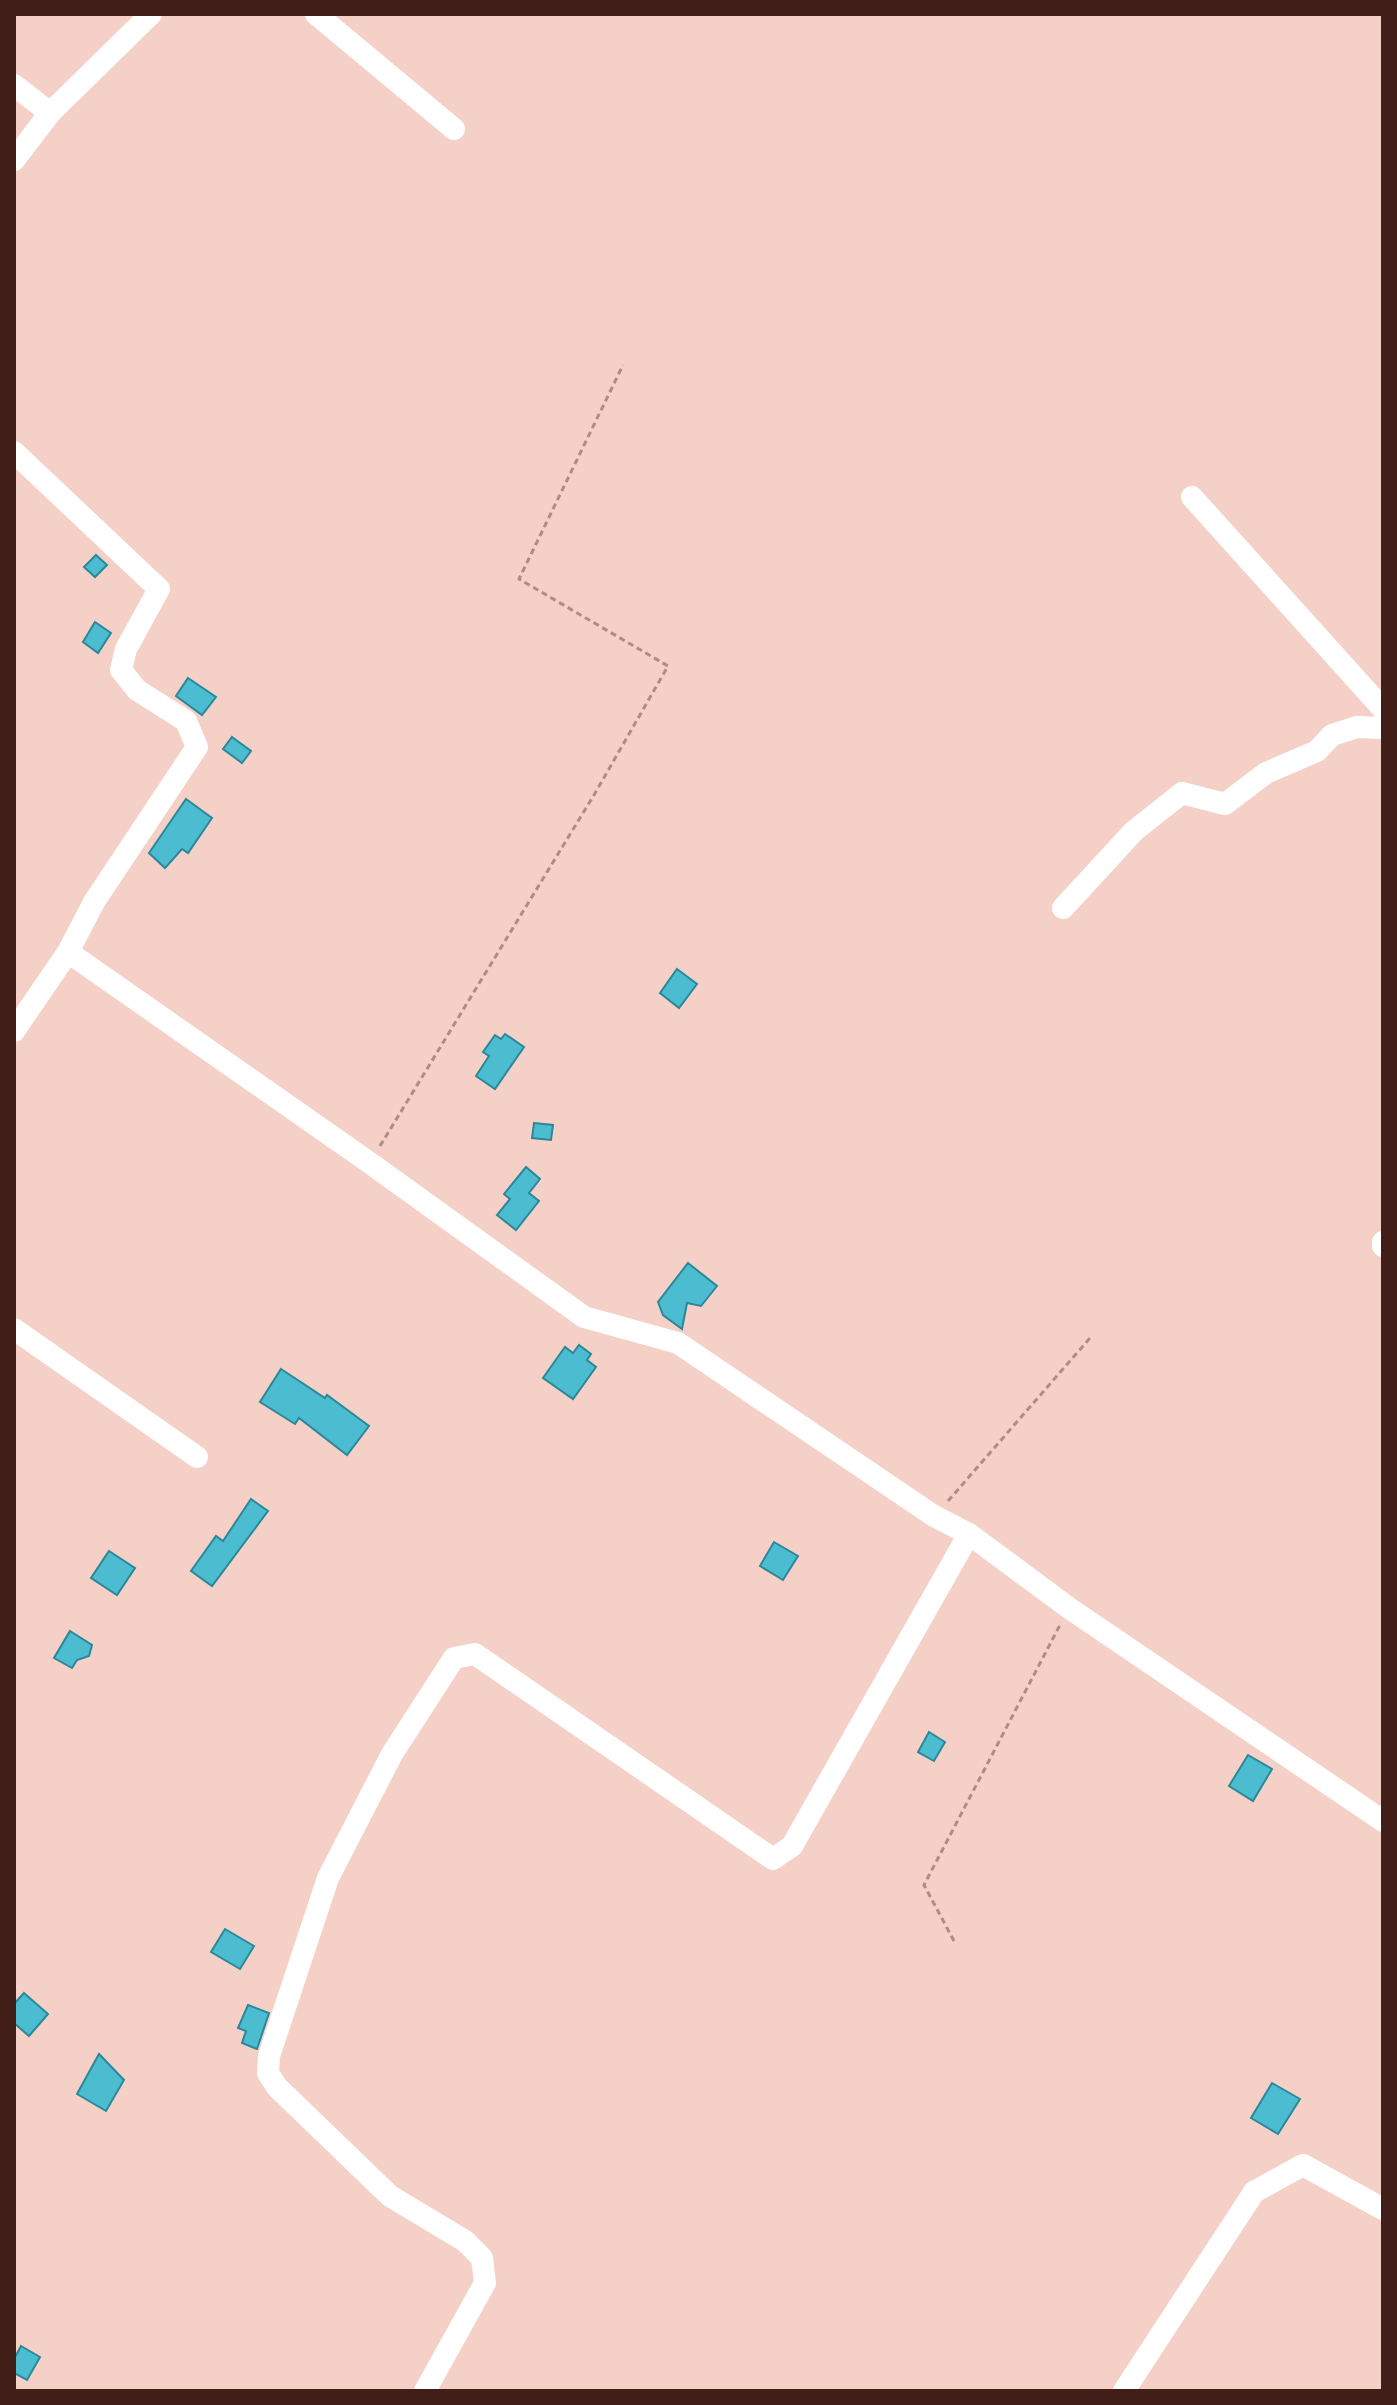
<svg xmlns="http://www.w3.org/2000/svg" width="1397" height="2405" font-family="'PT Sans',sans-serif">
	<style>
		.building { fill: #4cbcd1; stroke: #2b8899; stroke-width: 2 }
		.lines { fill: none; stroke-linecap: round; stroke-linejoin: round }
		.path { stroke: #b08d84; stroke-width: 3; stroke-dasharray: 6 4; stroke-linecap: butt }
		.minor { stroke: #fff; stroke-width: 22 }
	</style>
	<rect width="100%" height="100%" fill="#f5d0c7"/>
	<!-- building -->
	<g class="building">
		<path d="M96 555 107 565 95 577 84 567Z"/>
		<path d="M95 622 111 633 98 653 83 642Z"/>
		<path d="M188 678 216 697 202 715 176 696Z"/>
		<path d="M232 737 251 751 242 763 223 749Z"/>
		<path d="M186 799 212 818 188 853 182 849 165 868 149 853Z"/>
		<path d="M677 969 697 984 679 1008 660 993Z"/>
		<path d="M505 1034 524 1047 495 1089 476 1076 489 1056 483 1052 495 1035 501 1039Z"/>
		<path d="M534 1123 553 1125 551 1140 532 1138Z"/>
		<path d="M526 1167 540 1179 529 1193 539 1201 516 1230 497 1215 510 1199 504 1194Z"/>
		<path d="M688 1263 717 1286 701 1306 687 1303 682 1329 663 1315 658 1302Z"/>
		<path d="M579 1345 591 1354 587 1360 596 1367 573 1399 543 1378 565 1347 573 1353Z"/>
		<path d="M281 1369 325 1398 327 1395 369 1426 347 1455 299 1418 295 1424 260 1402Z"/>
		<path d="M251 1499 268 1511 212 1586 191 1571 216 1536 223 1541Z"/>
		<path d="M774 1542 798 1556 783 1580 760 1566Z"/>
		<path d="M109 1551 135 1568 117 1595 91 1578Z"/>
		<path d="M70 1631 92 1645 89 1656 77 1660 72 1668 54 1658Z"/>
		<path d="M929 1732 945 1742 934 1761 918 1752Z"/>
		<path d="M1248 1755 1272 1769 1253 1801 1229 1786Z"/>
		<path d="M225 1929 254 1946 240 1969 211 1952Z"/>
		<path d="M24 1993 48 2014 29 2036 14 2023V2004Z"/>
		<path d="M248 2005 269 2013 257 2049 242 2043 246 2031 238 2028Z"/>
		<path d="M99 2054 124 2080 106 2111 77 2094Z"/>
		<path d="M1272 2083 1300 2099 1278 2134 1251 2118Z"/>
		<path d="M21 2346 40 2357 27 2380 14 2373V2359Z"/>
	</g>
	<g class="lines">
		<!-- path -->
		<g class="path">
			<path d="M380 1146 594 795 668 666 519 579 623 365"/>
			<path d="M948 1501 1090 1338"/>
			<path d="M954 1941 924 1885 1060 1625"/>
		</g>
		<!-- minor -->
		<g class="minor">
			<path d="M316 14 454 129"/>
			<path d="M14 85 50 113"/>
			<path d="M14 160 50 113 151 14"/>
			<path d="M14 452 159 589 126 649 121 670 137 690 186 721 197 747 94 902 68 952 14 1031"/>
			<path d="M1192 497 1383 709"/>
			<path d="M1063 908 1134 831 1182 793 1225 804 1266 773 1317 751 1332 735 1357 727 1383 728"/>
			<path d="M68 952 370 1163 584 1317 678 1343 934 1516 969 1534 1069 1608 1383 1821"/>
			<path d="M1383 1242V1246"/>
			<path d="M14 1329 197 1457"/>
			<path d="M425 2391 485 2283 482 2258 465 2241 390 2196 277 2087 268 2073 269 2056 328 1878 392 1754 454 1658 475 1654 773 1859 792 1846 969 1534"/>
			<path d="M1124 2391 1254 2192 1303 2165 1383 2209"/>
		</g>
	</g>
	<!-- border -->
	<rect width="1397" height="2405" fill="none" stroke="#411f18" stroke-width="32"/>
</svg>
